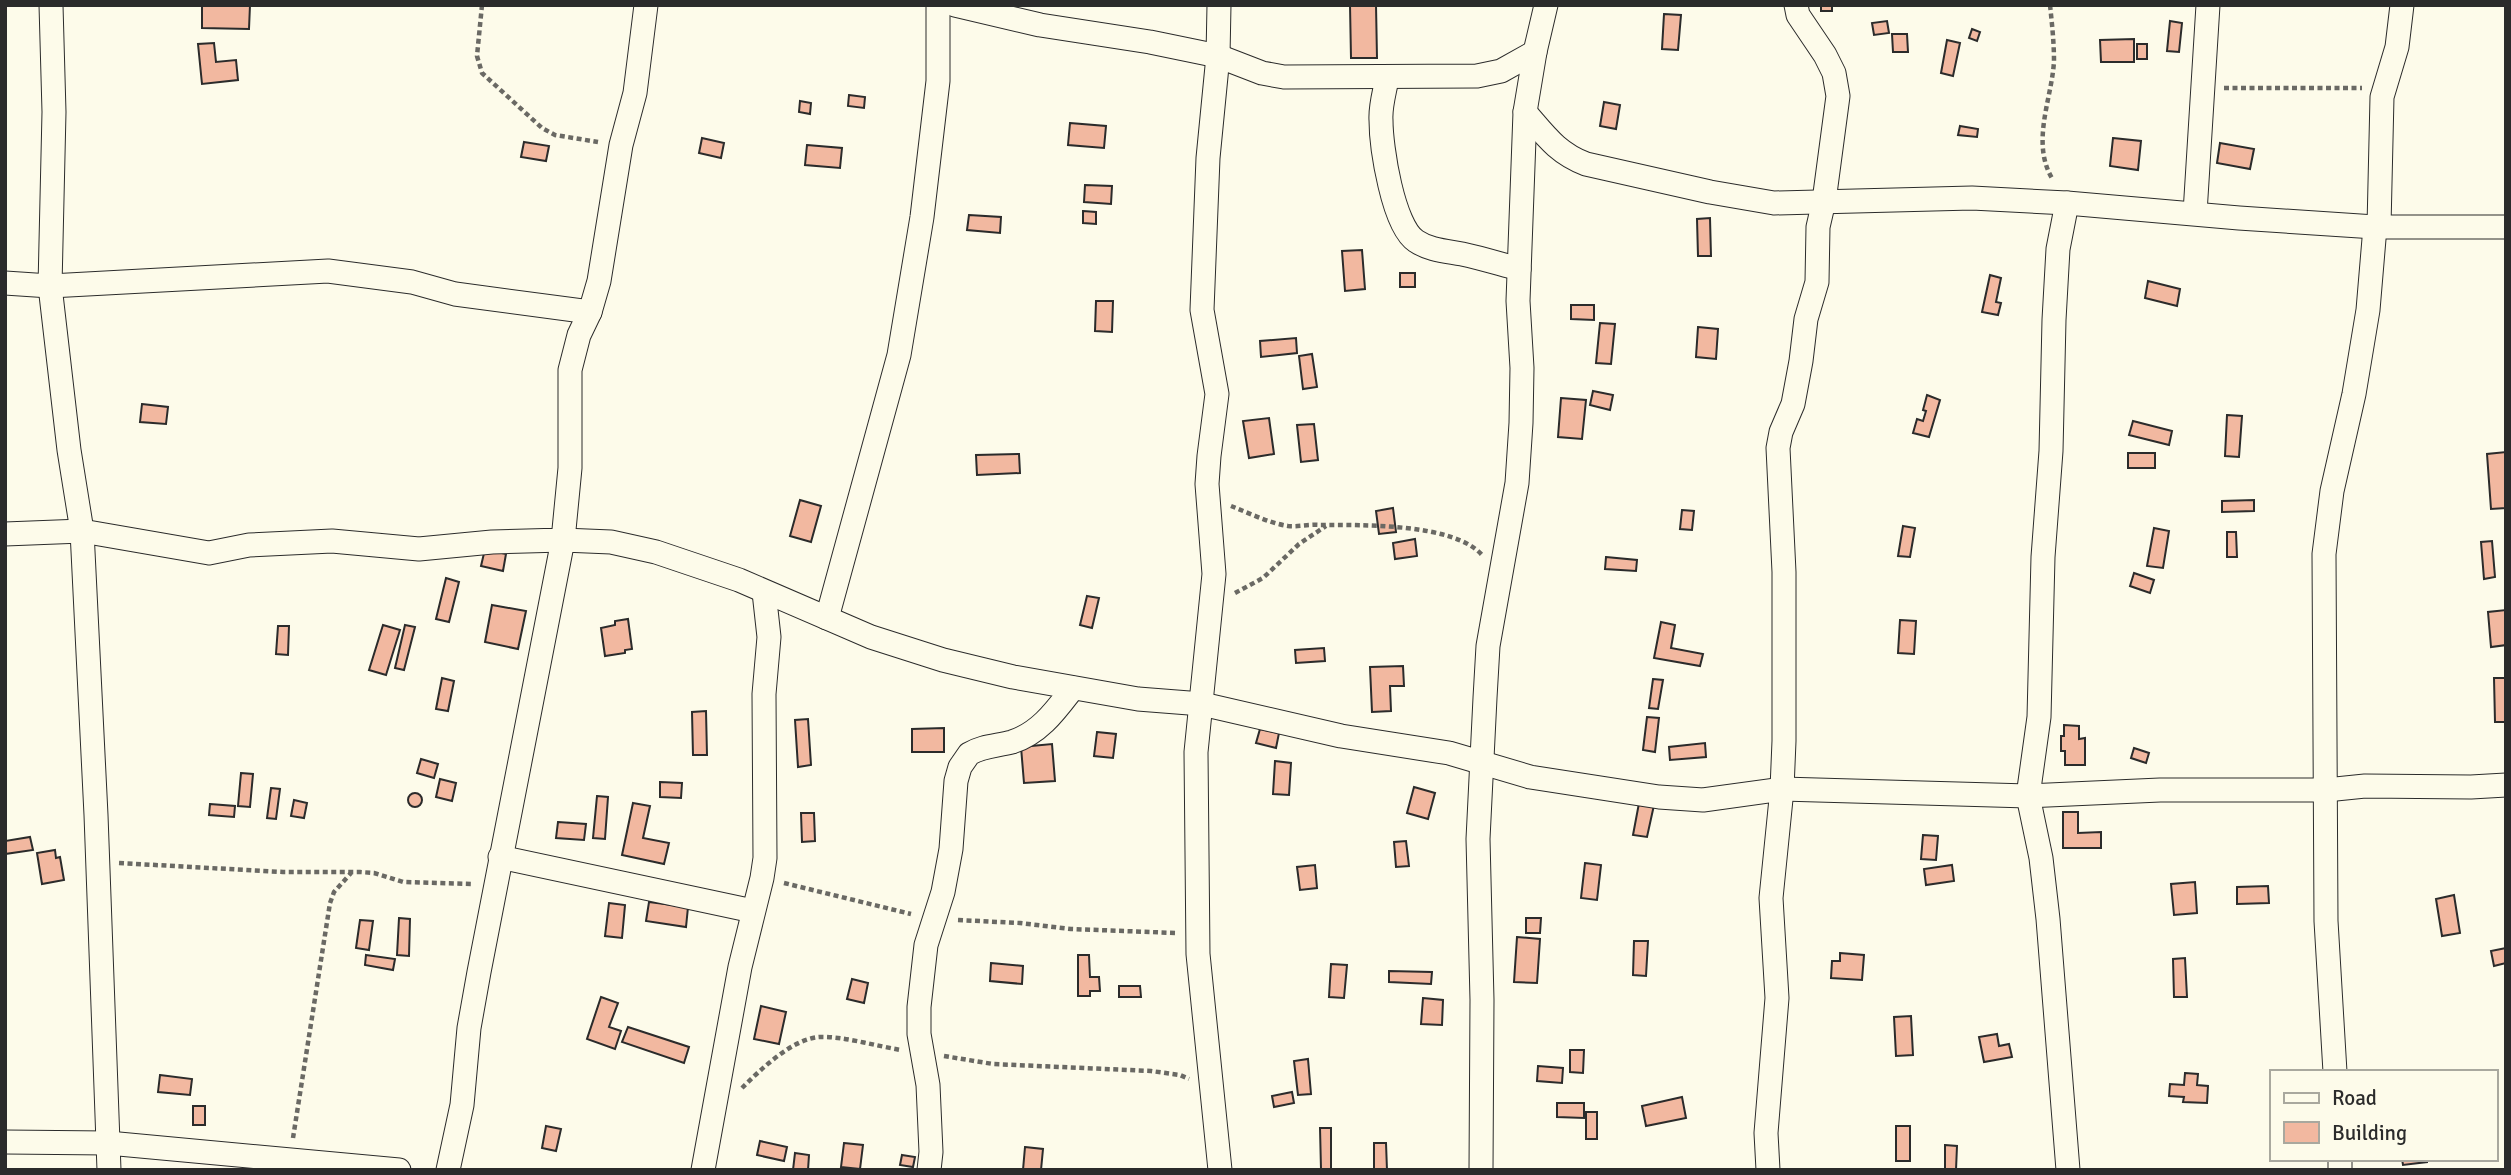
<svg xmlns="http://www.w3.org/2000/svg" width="2511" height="1175" font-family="Signika,sans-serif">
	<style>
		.building { fill: #f2b8a0; stroke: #2b2b2b; stroke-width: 2 }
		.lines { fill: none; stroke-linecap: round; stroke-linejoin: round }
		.minor-casing { stroke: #2b2b2b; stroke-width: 25 }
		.path { stroke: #6a6964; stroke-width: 4.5; stroke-dasharray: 5 3.5; stroke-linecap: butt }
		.minor { stroke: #fdfbea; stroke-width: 23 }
	</style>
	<rect width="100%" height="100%" fill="#fdfbea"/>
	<!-- building -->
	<g class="building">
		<path d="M202 5H250L249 29 202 28Z"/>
		<path d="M1350 5H1376L1377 58H1351Z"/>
		<rect x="1821" y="5" width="11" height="6"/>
		<path d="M1664 14 1681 15 1678 50 1662 49Z"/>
		<path d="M1887 21 1889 33 1874 35 1872 23Z"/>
		<path d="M2170 21 2182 23 2179 52 2167 51Z"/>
		<path d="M1972 29 1980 32 1977 41 1969 38Z"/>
		<path d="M1892 34H1907L1908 52H1893Z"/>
		<path d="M2134 39V62H2101L2100 40Z"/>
		<path d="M1947 40 1960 43 1953 76 1941 73Z"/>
		<path d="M214 43 216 62 236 60 238 80 202 84 198 44Z"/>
		<rect x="2137" y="44" width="10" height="15"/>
		<path d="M849 95 865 97 864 108 848 106Z"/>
		<path d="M800 101 811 103 810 114 799 112Z"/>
		<path d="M1604 102 1620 105 1616 129 1600 126Z"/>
		<path d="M1070 123 1106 126 1104 148 1068 145Z"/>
		<path d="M1960 126 1978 129 1977 137 1958 135Z"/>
		<path d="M702 138 724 143 721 158 699 153Z"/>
		<path d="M2113 138 2141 141 2138 170 2110 166Z"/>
		<path d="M524 142 549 146 546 161 521 157Z"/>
		<path d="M2220 143 2254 149 2250 169 2217 163Z"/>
		<path d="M807 145 842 148 840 168 805 165Z"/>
		<path d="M1085 185 1112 186 1111 204 1084 202Z"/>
		<path d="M1083 211 1096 212V224L1083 223Z"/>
		<path d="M969 215 1001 217 1000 233 967 230Z"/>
		<path d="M1710 218 1711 256H1698L1697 219Z"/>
		<path d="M1362 250 1365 289 1345 291 1342 251Z"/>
		<rect x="1400" y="273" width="15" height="14"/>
		<path d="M1990 275 2001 278 1996 302 2001 303 1998 315 1982 312Z"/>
		<path d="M2148 281 2180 289 2177 306 2145 298Z"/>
		<path d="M1096 301H1113L1112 332 1095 331Z"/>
		<path d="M1571 305H1594V320L1571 319Z"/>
		<path d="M1600 323 1615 324 1611 364 1596 363Z"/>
		<path d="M1698 327 1718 329 1716 359 1696 357Z"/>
		<path d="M1296 338 1297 353 1261 357 1260 341Z"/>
		<path d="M1312 354 1317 387 1303 389 1299 356Z"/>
		<path d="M1593 391 1613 395 1610 410 1590 405Z"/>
		<path d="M1927 395 1940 400 1929 437 1913 433 1917 419 1923 421 1926 411 1923 410Z"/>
		<path d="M1561 398 1586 400 1582 439 1558 437Z"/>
		<path d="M142 404 168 407 166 424 140 422Z"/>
		<path d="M2227 415 2242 416 2239 457 2225 456Z"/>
		<path d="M1269 418 1274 454 1249 458 1243 421Z"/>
		<path d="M2133 421 2172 431 2169 445 2129 435Z"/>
		<path d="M1314 424 1318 460 1301 462 1297 425Z"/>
		<path d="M2506 452V508L2491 509 2487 454Z"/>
		<rect x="2128" y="453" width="27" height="15"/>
		<path d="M1019 454 1020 473 977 475 976 455Z"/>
		<path d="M800 500 821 506 811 542 790 536Z"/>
		<path d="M2254 500V511L2222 512V501Z"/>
		<path d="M1393 508 1396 532 1379 534 1376 511Z"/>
		<path d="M1682 510 1694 511 1692 530 1680 529Z"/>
		<path d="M1903 526 1915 528 1910 557 1898 556Z"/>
		<path d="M2154 528 2169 531 2163 568 2147 566Z"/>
		<path d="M2227 532H2236L2237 557H2227Z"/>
		<path d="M1415 539 1417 556 1395 559 1393 543Z"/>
		<path d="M2492 541 2495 577 2484 579 2481 542Z"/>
		<path d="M485 549 506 554 503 571 481 566Z"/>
		<path d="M1606 557 1637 560 1636 571 1605 569Z"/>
		<path d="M2134 573 2154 580 2150 593 2130 586Z"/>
		<path d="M446 578 459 582 449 622 436 619Z"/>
		<path d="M1087 596 1099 598 1092 628 1080 625Z"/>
		<path d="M492 605 526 611 518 649 485 642Z"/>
		<path d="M2506 610V645L2491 647 2488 612Z"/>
		<path d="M628 619 632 649 625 650V653L605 656 601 628 615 625V621Z"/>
		<path d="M1900 620 1916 621 1914 654 1898 653Z"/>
		<path d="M1661 622 1675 625 1671 648 1703 654 1700 666 1654 658Z"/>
		<path d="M383 625 400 630 386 675 369 670Z"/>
		<path d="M405 625 415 627 404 670 395 668Z"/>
		<path d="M278 626H289L288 655 276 654Z"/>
		<path d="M1324 648 1325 661 1296 663 1295 650Z"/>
		<path d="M1403 666 1404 686H1390L1391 711 1372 712 1370 667Z"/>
		<path d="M442 678 454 681 448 711 436 709Z"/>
		<path d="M2494 678H2506V722H2495Z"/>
		<path d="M1653 679 1663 680 1658 709 1649 708Z"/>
		<path d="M706 711 707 755H693L692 712Z"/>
		<path d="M1647 717 1659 718 1655 752 1643 750Z"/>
		<path d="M808 719 811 765 798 767 795 720Z"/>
		<path d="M2064 725 2079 726V739L2085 738V765H2065V751H2061V736H2064Z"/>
		<path d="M944 728V752H912V729Z"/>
		<path d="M1260 729 1279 733 1276 748 1256 743Z"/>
		<path d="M1097 732 1116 734 1113 758 1094 756Z"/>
		<path d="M1705 743 1706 757 1670 760 1669 747Z"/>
		<path d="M1052 744 1055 781 1024 783 1021 747Z"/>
		<path d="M2134 748 2149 753 2146 763 2131 758Z"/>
		<path d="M421 759 438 764 434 778 417 773Z"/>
		<path d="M1275 761 1291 763 1289 795 1273 794Z"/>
		<path d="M241 773 253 774 250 807 238 806Z"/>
		<path d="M440 779 456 783 452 801 436 797Z"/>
		<path d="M660 782 682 783 681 798 660 797Z"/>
		<path d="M1414 787 1435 793 1428 819 1407 813Z"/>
		<path d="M271 788 280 789 276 819 267 818Z"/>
		<circle cx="415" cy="800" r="7"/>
		<path d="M597 796 608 797 605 839 593 838Z"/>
		<path d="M294 800 307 803 304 818 291 816Z"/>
		<path d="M633 803 650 806 643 838 669 843 664 864 622 855Z"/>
		<path d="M1639 803 1654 805 1647 837 1633 835Z"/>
		<path d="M210 804 235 806 234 817 209 815Z"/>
		<path d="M2063 812H2078V833L2101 832V848H2063Z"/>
		<path d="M801 813H814L815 841 802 842Z"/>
		<path d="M558 822 586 824 584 840 556 838Z"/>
		<path d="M1923 835 1938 836 1936 860 1921 859Z"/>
		<path d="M30 837 33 850 5 854V841Z"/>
		<path d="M1406 841 1409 866 1396 867 1394 842Z"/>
		<path d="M55 850 56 858 60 857 64 880 42 884 37 853Z"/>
		<path d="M1585 863 1601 865 1597 900 1581 898Z"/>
		<path d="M1315 865 1317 888 1300 890 1297 867Z"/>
		<path d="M1952 865 1954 881 1926 885 1924 869Z"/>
		<path d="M2195 882 2197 913 2174 915 2171 884Z"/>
		<path d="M2268 886 2269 903 2237 904V887Z"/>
		<path d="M2454 895 2460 933 2442 936 2436 899Z"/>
		<path d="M649 902 688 907 686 927 646 921Z"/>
		<path d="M609 903 625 905 622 938 605 936Z"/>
		<path d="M399 918 410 919 409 956 397 955Z"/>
		<path d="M1526 918H1541L1540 933H1526Z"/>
		<path d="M360 920 373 921 369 950 356 948Z"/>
		<path d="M1517 937 1540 939 1537 983 1514 982Z"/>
		<path d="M1634 941H1648L1646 976 1633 975Z"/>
		<path d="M2506 948V963L2494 966 2491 951Z"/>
		<path d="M1840 953 1864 955 1862 980 1831 978 1832 961H1840Z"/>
		<path d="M366 955 395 959 393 970 365 965Z"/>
		<path d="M1078 955H1089L1090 977H1099L1100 991H1090V996H1078Z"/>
		<path d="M2185 958 2187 997H2174L2173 959Z"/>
		<path d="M991 963 1023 966 1022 984 990 981Z"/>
		<path d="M1331 964 1347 965 1344 998 1329 997Z"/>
		<path d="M1389 971 1432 972 1431 984 1389 982Z"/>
		<path d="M852 979 868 983 864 1003 847 999Z"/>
		<path d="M1119 986H1140L1141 997H1119Z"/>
		<path d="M601 997 618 1003 609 1027 621 1031 615 1049 587 1039Z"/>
		<path d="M1423 998 1443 1000 1442 1025 1421 1024Z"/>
		<path d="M761 1006 786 1012 779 1044 754 1039Z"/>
		<path d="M1911 1016 1913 1055 1896 1056 1894 1017Z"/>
		<path d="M628 1027 689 1047 684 1063 622 1042Z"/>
		<path d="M1997 1034 1999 1046 2009 1044 2012 1057 1984 1062 1979 1037Z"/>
		<path d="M1570 1050H1584L1583 1073 1570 1072Z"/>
		<path d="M1308 1059 1311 1094 1298 1095 1294 1061Z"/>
		<path d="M1538 1066 1563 1068 1562 1083 1537 1081Z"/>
		<path d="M2185 1073 2198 1074 2197 1085 2208 1086 2207 1103 2183 1102 2184 1097 2169 1096 2170 1084 2184 1085Z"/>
		<path d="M160 1075 192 1079 190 1095 158 1092Z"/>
		<path d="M1292 1092 1294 1103 1274 1107 1272 1096Z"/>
		<path d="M1682 1097 1686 1118 1646 1126 1642 1106Z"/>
		<path d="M1557 1103H1584V1118L1557 1117Z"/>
		<rect x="193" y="1106" width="12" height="19"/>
		<rect x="1586" y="1112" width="11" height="27"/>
		<path d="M546 1126 561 1129 556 1151 542 1148Z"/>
		<rect x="1896" y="1126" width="14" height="35"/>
		<path d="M1320 1128H1331V1170H1309L1321 1169Z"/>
		<path d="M760 1141 787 1147 784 1161 757 1155Z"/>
		<path d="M844 1143 863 1145 860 1169 841 1167Z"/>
		<path d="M1374 1143H1386L1387 1170H1374Z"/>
		<path d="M1945 1145 1957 1146 1956 1170H1945Z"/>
		<path d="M1025 1147 1043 1149 1041 1170H1023Z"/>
		<path d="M795 1153 809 1155 808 1170H793Z"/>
		<path d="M902 1155 915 1157 913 1167 900 1165Z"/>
		<path d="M2402 1159H2427V1162L2403 1165Z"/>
	</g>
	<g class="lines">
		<defs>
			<g id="minor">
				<path d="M51 5 54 112 50 286 69 450 82 531 96 815 109 1170"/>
				<path d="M955 5 1040 25 1150 42 1218 56 1262 73 1284 77 1477 76 1501 71 1535 52"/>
				<path d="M1219 5 1218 56 1208 158 1202 310 1217 394 1209 456 1207 484 1214 574 1196 752 1198 954 1220 1170"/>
				<path d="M1387 78C1385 91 1380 106 1381 120 1381 147 1393 226 1416 241 1429 250 1446 251 1462 254 1481 258 1500 264 1519 269"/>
				<path d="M1525 112C1545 135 1557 153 1586 164L1710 192 1774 203 1972 198 2067 203 2239 218 2375 227H2506"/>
				<path d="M2067 203 2058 249 2054 320 2051 451 2043 557 2039 717 2028 796 2041 858 2048 919 2068 1170"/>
				<path d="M2195 213 2208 5"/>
				<path d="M2379 226 2382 97 2397 47 2402 5"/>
				<path d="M5 283 50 286 328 271 412 282 455 294 590 312"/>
				<path d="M5 534 82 531 209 553 249 545 332 541 419 549 492 542 563 540 570 468V370L579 335 590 312 599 281 621 145 635 93 646 5"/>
				<path d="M827 618 899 355 922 217 938 81V5"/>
				<path d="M500 857 753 911"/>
				<path d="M2335 1072 2326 921 2324 554 2332 491 2354 394 2368 310 2375 227"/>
				<path d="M5 1142 108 1143 399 1170"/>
				<path d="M2340 1159V1170"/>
				<path d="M448 1170 462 1105 469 1028 479 972 563 540 611 542 656 552 739 580 871 637 943 660 1013 677 1138 699 1202 704 1341 736 1449 753 1530 777 1659 797 1703 800 1782 789 2028 796 2160 790H2326L2365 786 2471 787 2506 785"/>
				<path d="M703 1170 740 967 762 878 765 858 764 694 769 637 764 592"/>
				<path d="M929 1170 931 1152 928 1085 919 1034V1007L926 945 943 892 951 849 956 781 960 767 969 754C982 746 997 746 1012 742 1040 733 1056 710 1073 688"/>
				<path d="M1481 1170 1482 1000 1478 839 1485 698 1488 646 1517 483 1521 423 1522 368 1518 301 1525 112 1535 52 1546 5"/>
				<path d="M1768 1170 1766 1133 1777 998 1771 898 1782 789 1784 741V572L1778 448 1781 432 1793 404 1801 361 1806 319 1817 282 1818 227 1824 201 1838 96 1834 73 1825 55 1798 15 1796 5"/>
			</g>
		</defs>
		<!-- minor casing -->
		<use href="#minor" class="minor-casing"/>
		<!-- path -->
		<g class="path">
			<path d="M482 5 477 56 482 73 542 128 555 135 598 142"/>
			<path d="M2050 5C2052 24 2054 42 2054 61 2052 99 2030 143 2053 180"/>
			<path d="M2224 88H2362"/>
			<path d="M1231 506C1249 513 1269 523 1288 526 1298 527 1309 524 1320 525 1361 525 1454 523 1482 555"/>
			<path d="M1235 593 1263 578 1299 544 1326 526"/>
			<path d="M119 863 283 872H360L374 873 403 882 472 884"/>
			<path d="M784 883 911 914"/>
			<path d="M958 920 1020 923 1071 929 1176 933"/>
			<path d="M944 1056 993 1064 1151 1071 1180 1075 1189 1079"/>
			<path d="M742 1088C760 1070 792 1039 819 1037 843 1036 876 1046 901 1050"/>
			<path d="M293 1138 330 903 334 892 351 873"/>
		</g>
		<!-- minor -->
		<use href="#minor" class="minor"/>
	</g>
	<!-- border -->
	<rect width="2511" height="1175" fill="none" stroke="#2b2b2b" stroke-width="14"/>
	<!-- legend -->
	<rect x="2270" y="1070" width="228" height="91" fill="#fdfbea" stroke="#a9a89e" stroke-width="2"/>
	<rect x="2284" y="1093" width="35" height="10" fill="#fdfbea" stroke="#a9a89e" stroke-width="2"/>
	<text x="2332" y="1105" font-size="21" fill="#2b2b2b">Road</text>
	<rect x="2284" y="1122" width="35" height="21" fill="#f2b8a0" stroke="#a9a89e" stroke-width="2"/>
	<text x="2332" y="1140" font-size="21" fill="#2b2b2b">Building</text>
</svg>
